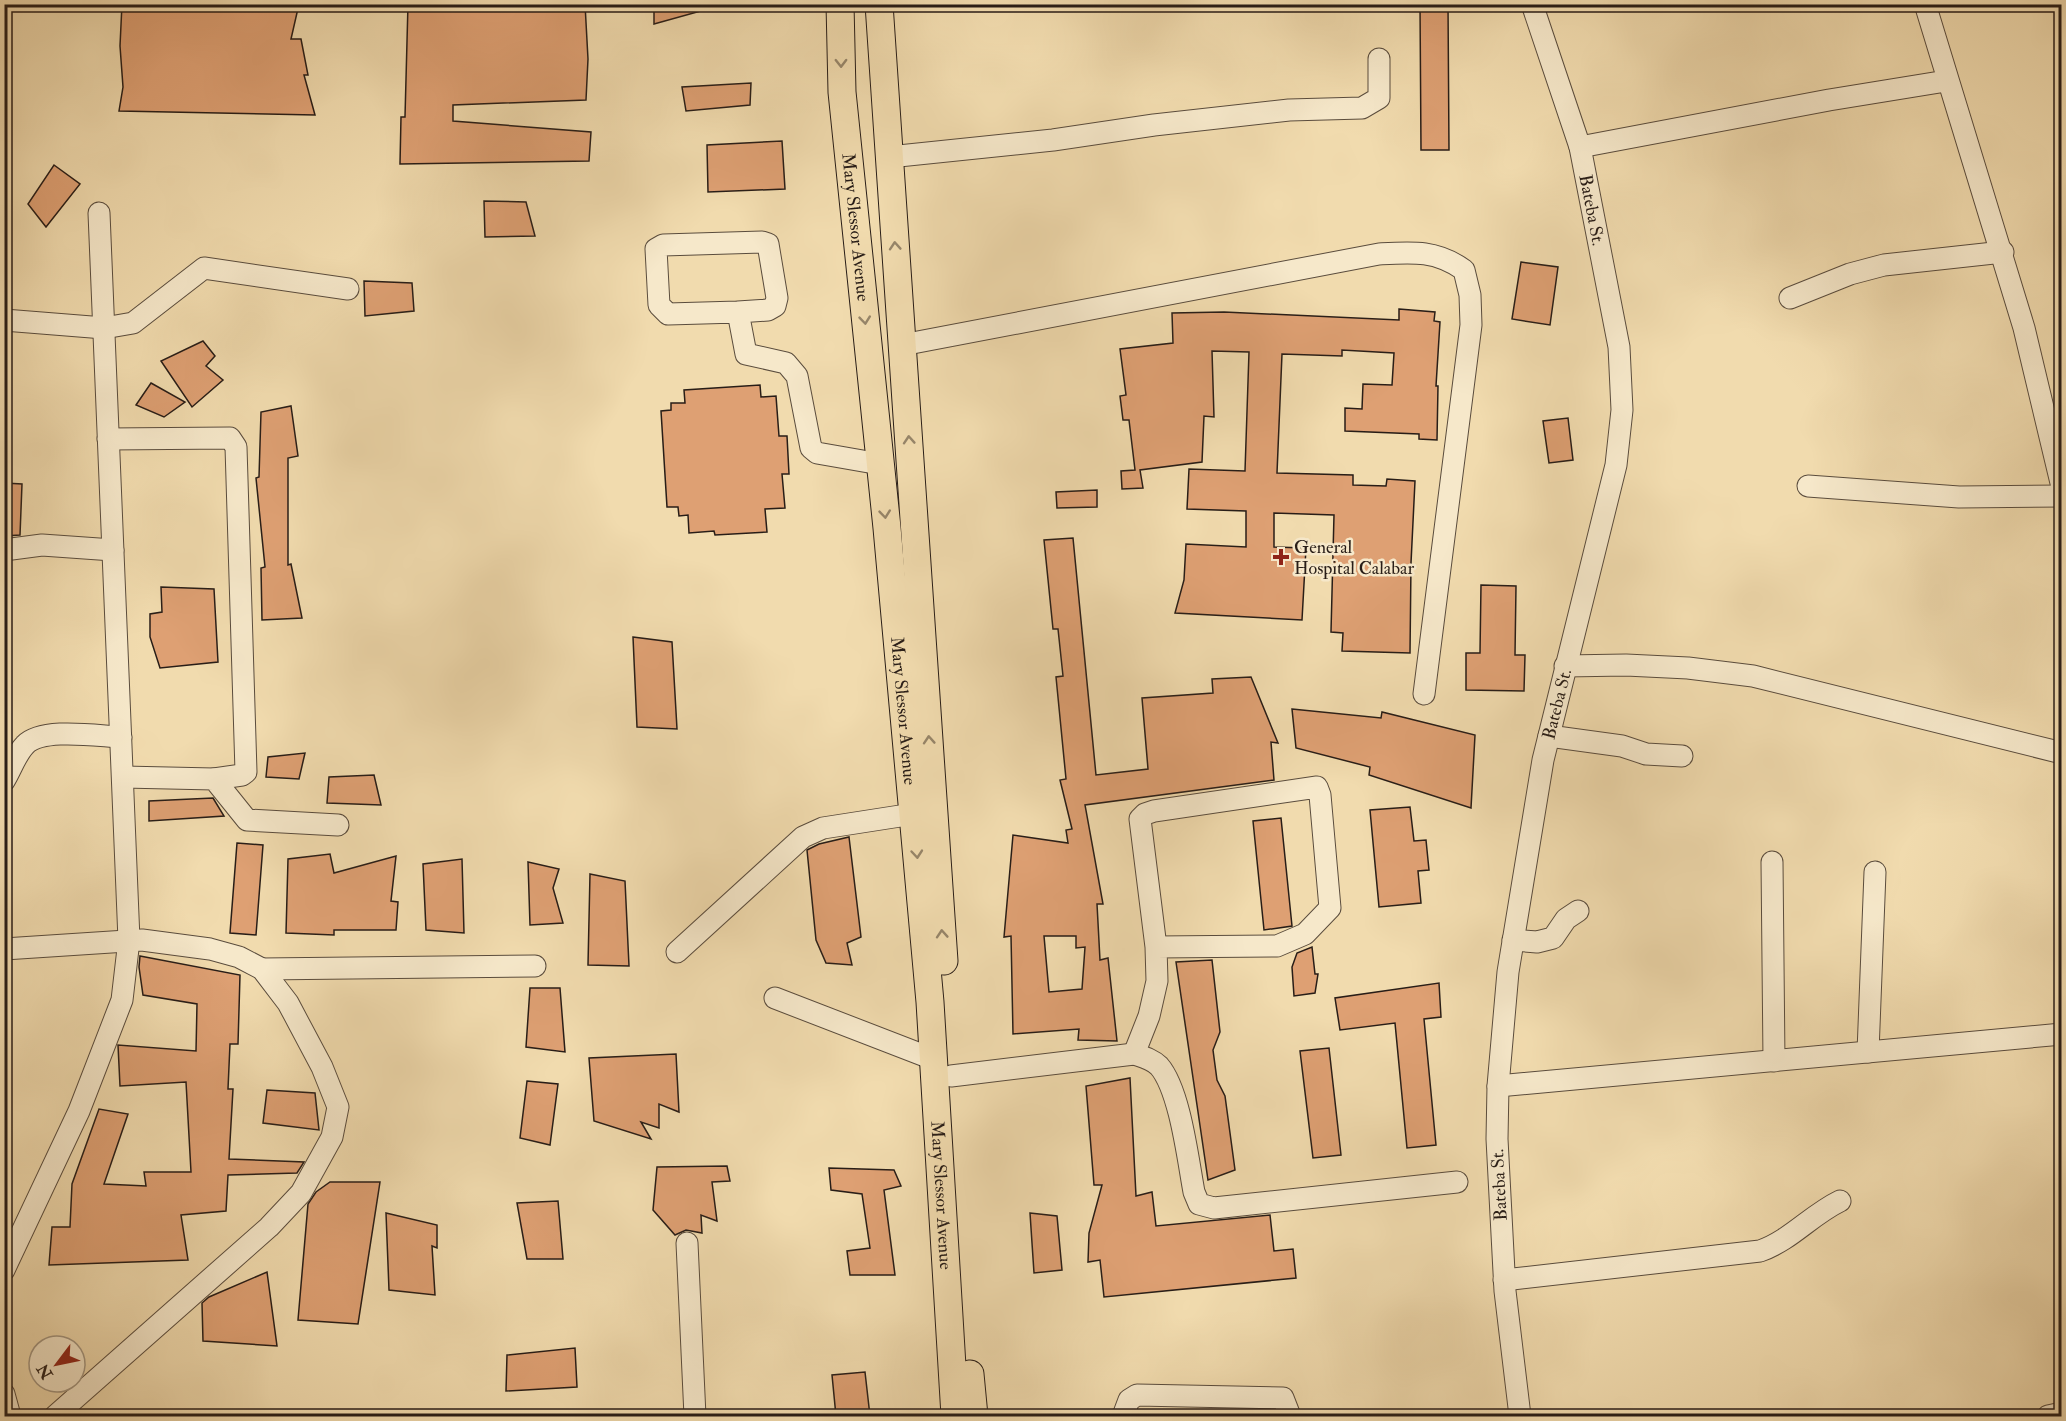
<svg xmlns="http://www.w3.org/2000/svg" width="2066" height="1421" font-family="'IM FELL Double Pica',serif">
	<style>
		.building { fill: #dea073; stroke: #281d17; stroke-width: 1.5; fill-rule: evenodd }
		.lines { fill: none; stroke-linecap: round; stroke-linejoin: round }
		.minor-casing { stroke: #5a4c3d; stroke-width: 23 }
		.major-casing { stroke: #281d17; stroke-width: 29 }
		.minor { stroke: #f6e8ca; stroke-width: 21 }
		.major { stroke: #f1dbae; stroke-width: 27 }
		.oneway { stroke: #97866a }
		.poi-dot { fill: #8f2418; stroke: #f6e8ca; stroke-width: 2 }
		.labels { text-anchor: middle; stroke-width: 5; stroke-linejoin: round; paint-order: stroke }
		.street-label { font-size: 18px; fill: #281d17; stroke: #f6e8ca }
		.poi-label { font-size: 18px; fill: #281d17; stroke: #f6e8ca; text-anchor: start }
	</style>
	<rect width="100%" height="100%" fill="#f1dbae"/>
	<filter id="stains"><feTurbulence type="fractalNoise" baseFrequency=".00333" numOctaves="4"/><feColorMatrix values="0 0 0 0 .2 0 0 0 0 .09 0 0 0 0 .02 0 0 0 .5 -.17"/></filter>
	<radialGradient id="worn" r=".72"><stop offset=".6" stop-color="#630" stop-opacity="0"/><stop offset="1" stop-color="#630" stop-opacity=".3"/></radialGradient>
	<!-- building -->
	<g class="building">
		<path d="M122 4H299L291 39H301L308 75H304L315 115 119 111 123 87 120 46Z"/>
		<path d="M408 4H585L588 59 586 100 453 105V121L591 132 589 161 400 164 401 117H405Z"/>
		<path d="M654 4H707L708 9 654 24Z"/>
		<path d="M1420 4H1448L1449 150H1421Z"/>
		<path d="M751 83 750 105 686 111 682 87Z"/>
		<path d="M782 141 785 189 708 192 707 145Z"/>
		<path d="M54 165 80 184 46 227 28 204Z"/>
		<path d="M484 201 526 202 535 236 485 237Z"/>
		<path d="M1521 262 1558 267 1550 325 1512 319Z"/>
		<path d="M364 281 412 283 414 311 365 316Z"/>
		<path d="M1399 309 1435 312 1434 321 1440 322 1436 386H1438L1437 440 1419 439V434L1345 431V408L1362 409 1363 384 1392 385 1394 353 1342 350V356L1282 354 1277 473 1353 475V485L1386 486 1387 479 1415 481 1411 563 1410 653 1342 651 1343 633 1331 632 1334 515 1274 513V547L1306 548 1302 620 1175 613 1184 580 1186 544 1246 547V511L1187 509 1189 469 1245 471 1249 352 1212 351 1214 417 1204 416 1202 462 1140 470 1143 488 1122 489 1121 471 1135 470 1129 420H1123L1120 396 1126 395 1120 349 1173 343 1172 313 1224 312 1399 320Z"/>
		<path d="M203 341 215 356 206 366 223 380 192 407 161 361Z"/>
		<path d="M151 383 185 402 164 417 136 405Z"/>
		<path d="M760 385 761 397 776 396 779 436H787L789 474H782L785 508 765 509 767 532 715 535 714 531 689 533 688 515 679 516 678 507H667L661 411 671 410V403H685L684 390Z"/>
		<path d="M291 406 298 456 288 458V565L291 564 302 618 262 620 261 568 265 567 256 478 259 477 261 412Z"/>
		<path d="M1568 418 1573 460 1549 463 1543 421Z"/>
		<path d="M4 483 22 484 20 535 4 536Z"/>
		<path d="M1097 490V507L1057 508 1056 492Z"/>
		<path d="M1073 538 1096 775 1148 769 1142 698 1213 693 1212 679 1251 677 1278 743 1271 742 1274 780 1085 805 1103 904H1097L1100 960 1108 958 1117 1041 1078 1040 1079 1029 1013 1034 1011 936 1004 937 1013 835 1068 843 1066 830 1072 829 1060 780 1066 779 1056 677 1063 676 1058 629H1053L1044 540ZM1044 936H1076V948L1085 947 1082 989 1049 992Z"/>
		<path d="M1481 585 1516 586 1515 655H1525L1524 691 1466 690V653H1480Z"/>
		<path d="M161 587 214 589 218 662 160 668 150 637V614L162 612Z"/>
		<path d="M633 637 672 642 677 729 637 727Z"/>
		<path d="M1292 709 1381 718 1382 712 1475 735 1471 808 1369 775 1370 767 1296 748Z"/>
		<path d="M305 753 299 779 266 777 268 757Z"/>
		<path d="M374 775 381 805 327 803 329 777Z"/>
		<path d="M213 798 224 816 149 821V801Z"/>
		<path d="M1410 807 1414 841 1426 840 1429 870 1418 871 1421 903 1379 907 1370 810Z"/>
		<path d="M1281 818 1292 926 1264 930 1253 821Z"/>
		<path d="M849 837 861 937 847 943 852 965 826 963 816 940 807 850 819 844Z"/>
		<path d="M237 843 263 845 256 935 230 933Z"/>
		<path d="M330 854 334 873 396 856 391 901 398 902 396 930H334V935L286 933 288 859Z"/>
		<path d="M462 859 464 933 426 930 423 864Z"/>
		<path d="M528 862 559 869 553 888 563 923 530 925Z"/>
		<path d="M590 874 625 881 629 966 588 965Z"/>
		<path d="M1312 947 1315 974H1318L1315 993 1294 996 1292 967 1297 953Z"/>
		<path d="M140 956 240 975 238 1044H230L228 1089H233L229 1159 304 1162 297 1173 228 1175 226 1211 181 1215 188 1260 49 1265 52 1227H70L72 1184 99 1109 128 1114 104 1184 146 1186 144 1172H191L186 1082 120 1086 118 1045 196 1051 197 1004 143 995 139 967Z"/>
		<path d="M1212 960 1220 1032 1213 1050 1217 1080 1225 1096 1235 1170 1208 1180 1176 962Z"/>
		<path d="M1439 983 1441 1017 1424 1019 1436 1145 1407 1148 1395 1023 1340 1030 1335 998Z"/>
		<path d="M530 988H560L565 1052 526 1047Z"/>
		<path d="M1329 1048 1341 1155 1313 1158 1300 1051Z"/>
		<path d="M676 1054 679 1112 659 1104V1128L641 1122 651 1139 594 1121 589 1058Z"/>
		<path d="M1130 1078 1136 1196 1152 1192 1156 1226 1270 1215 1274 1251 1293 1249 1296 1278 1104 1297 1100 1260 1088 1262 1089 1233 1102 1185H1094L1086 1086Z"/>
		<path d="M527 1081 558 1084 550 1145 520 1138Z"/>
		<path d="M267 1090 315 1093 319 1130 263 1123Z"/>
		<path d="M727 1166 730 1181 712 1182 717 1221 701 1215 702 1233 686 1230 675 1235 653 1210 657 1167Z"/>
		<path d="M829 1168 894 1170 901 1186 884 1190 895 1275H850L847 1251 870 1248 862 1194 831 1190Z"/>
		<path d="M330 1182H380L358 1324 298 1320 308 1204 316 1192Z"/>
		<path d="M558 1201 563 1259H527L517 1203Z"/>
		<path d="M386 1213 437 1225V1248L432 1246 435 1295 389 1290Z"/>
		<path d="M1030 1213 1057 1216 1062 1270 1034 1273Z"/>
		<path d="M267 1272 277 1346 203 1341 202 1303 209 1297Z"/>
		<path d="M575 1348 577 1387 506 1391 507 1355Z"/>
		<path d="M865 1372 870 1416H836L832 1375Z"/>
	</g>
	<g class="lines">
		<defs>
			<g id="minor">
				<path d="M1925 4 2024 328 2062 487"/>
				<path d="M1580 147 1829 100 1946 81"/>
				<path d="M889 157 1053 140 1154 125 1289 110 1362 108 1379 98V59"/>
				<path d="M1790 298 1850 274 1884 265 2003 252"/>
				<path d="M738 312 768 310 775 306 777 298 768 244 762 242 663 245 656 249 659 305 668 314 738 312 746 354 786 363 797 376 811 448 817 453 880 464"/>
				<path d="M4 320 104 328 133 323 204 268 348 289"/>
				<path d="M902 345 1379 254C1413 252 1436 250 1464 270L1470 295 1471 325 1424 694"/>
				<path d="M108 439 230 438 236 447 246 772 242 775 214 779"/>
				<path d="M1808 486 1959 497 2062 496"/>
				<path d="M4 550 42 545 113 550"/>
				<path d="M1565 666 1626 665 1688 668 1753 676 2062 753"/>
				<path d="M1549 736 1622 746 1646 754 1682 756"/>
				<path d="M123 777 214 779 247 820 338 825"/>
				<path d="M4 781C11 770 16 754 25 745 42 727 97 736 121 737"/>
				<path d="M1772 862 1774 1061"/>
				<path d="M1513 940 1537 942 1553 938 1566 919 1578 911"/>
				<path d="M4 949 142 940 210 949 239 957 262 969 288 1003 322 1067 338 1107 332 1137 301 1193 269 1227 55 1416"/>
				<path d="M677 952 803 837 823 828 913 814"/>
				<path d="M262 969 535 966"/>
				<path d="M775 998 933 1059"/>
				<path d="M1868 1052 1875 872"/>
				<path d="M1134 1054 1149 1016 1157 981 1156 947 1140 819 1145 814 1154 811 1317 787 1320 795 1330 908 1305 934 1277 946 1156 947"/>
				<path d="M951 1076 1134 1054C1143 1057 1152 1059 1159 1066 1180 1090 1188 1160 1194 1192L1199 1204 1214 1208 1457 1182"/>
				<path d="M1498 1086 2062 1034"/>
				<path d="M687 1243 695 1416"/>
				<path d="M4 1270 79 1111 122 1000 129 940 99 213"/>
				<path d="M1504 1280 1760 1251C1791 1240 1811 1215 1840 1201"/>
				<path d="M4 1394 10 1416"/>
				<path d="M1123 1416 1129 1400 1137 1395 1283 1398 1290 1416"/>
				<path id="s1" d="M1520 1416 1505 1291 1497 1139 1498 1086 1508 972 1543 760 1616 465 1622 410 1619 347 1580 147 1532 4"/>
				<path d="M2048 1416 2062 1413"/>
			</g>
			<g id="major">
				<path id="s2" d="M840 4 842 92 887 528 930 1002 955 1416"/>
				<path d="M879 4 944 961"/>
				<path d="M970 1374 974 1416"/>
			</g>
		</defs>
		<!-- minor casing -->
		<use href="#minor" class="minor-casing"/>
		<!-- major casing -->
		<use href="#major" class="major-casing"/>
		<!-- minor -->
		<use href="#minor" class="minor"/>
		<!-- major -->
		<use href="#major" class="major"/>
	</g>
	<!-- one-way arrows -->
	<defs><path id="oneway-chevron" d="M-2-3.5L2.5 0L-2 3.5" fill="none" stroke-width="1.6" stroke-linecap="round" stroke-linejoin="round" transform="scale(1.5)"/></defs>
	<g class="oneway">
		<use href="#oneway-chevron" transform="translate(841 63) rotate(89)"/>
		<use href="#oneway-chevron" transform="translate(895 246) rotate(-94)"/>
		<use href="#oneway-chevron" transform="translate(865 320) rotate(84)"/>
		<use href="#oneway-chevron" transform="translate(909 440) rotate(-94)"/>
		<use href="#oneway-chevron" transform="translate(885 514) rotate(84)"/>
		<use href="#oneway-chevron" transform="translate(929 740) rotate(-94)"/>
		<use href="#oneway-chevron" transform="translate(917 854) rotate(85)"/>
		<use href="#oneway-chevron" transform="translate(942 934) rotate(-94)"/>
	</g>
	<!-- markers -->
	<path class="poi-dot" d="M1278 548h6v6h6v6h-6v6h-6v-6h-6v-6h6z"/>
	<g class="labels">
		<!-- street labels -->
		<g class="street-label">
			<text transform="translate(1592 210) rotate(79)" y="6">Bateba St.</text>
			<text dy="6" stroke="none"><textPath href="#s2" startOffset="224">Mary Slessor Avenue</textPath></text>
			<text dy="6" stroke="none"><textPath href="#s1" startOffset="718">Bateba St.</textPath></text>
			<text dy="6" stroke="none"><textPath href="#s2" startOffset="710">Mary Slessor Avenue</textPath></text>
			<text transform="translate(1499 1185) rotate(-93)" y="6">Bateba St.</text>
			<text dy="6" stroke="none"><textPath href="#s2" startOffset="1196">Mary Slessor Avenue</textPath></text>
		</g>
		<!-- poi labels -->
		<g class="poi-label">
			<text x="1294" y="553">General<tspan x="1294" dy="21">Hospital Calabar</tspan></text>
		</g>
	</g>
	<!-- margin -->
	<rect width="2066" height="1421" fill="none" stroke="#f1dbae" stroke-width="24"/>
	<rect x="6" y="6" width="2054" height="1409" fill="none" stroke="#281d17" stroke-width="3"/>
	<rect x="12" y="12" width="2042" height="1397" fill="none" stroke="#281d17" stroke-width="1.5"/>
	<!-- north arrow -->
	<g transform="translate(57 1364) rotate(238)"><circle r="28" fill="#f6e8ca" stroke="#a49782" stroke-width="1.5"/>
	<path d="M0-4.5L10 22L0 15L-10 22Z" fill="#8f2418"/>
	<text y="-9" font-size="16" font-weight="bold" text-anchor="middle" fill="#281d17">N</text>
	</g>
	<rect width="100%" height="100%" filter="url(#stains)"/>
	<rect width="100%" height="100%" fill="url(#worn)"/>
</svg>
